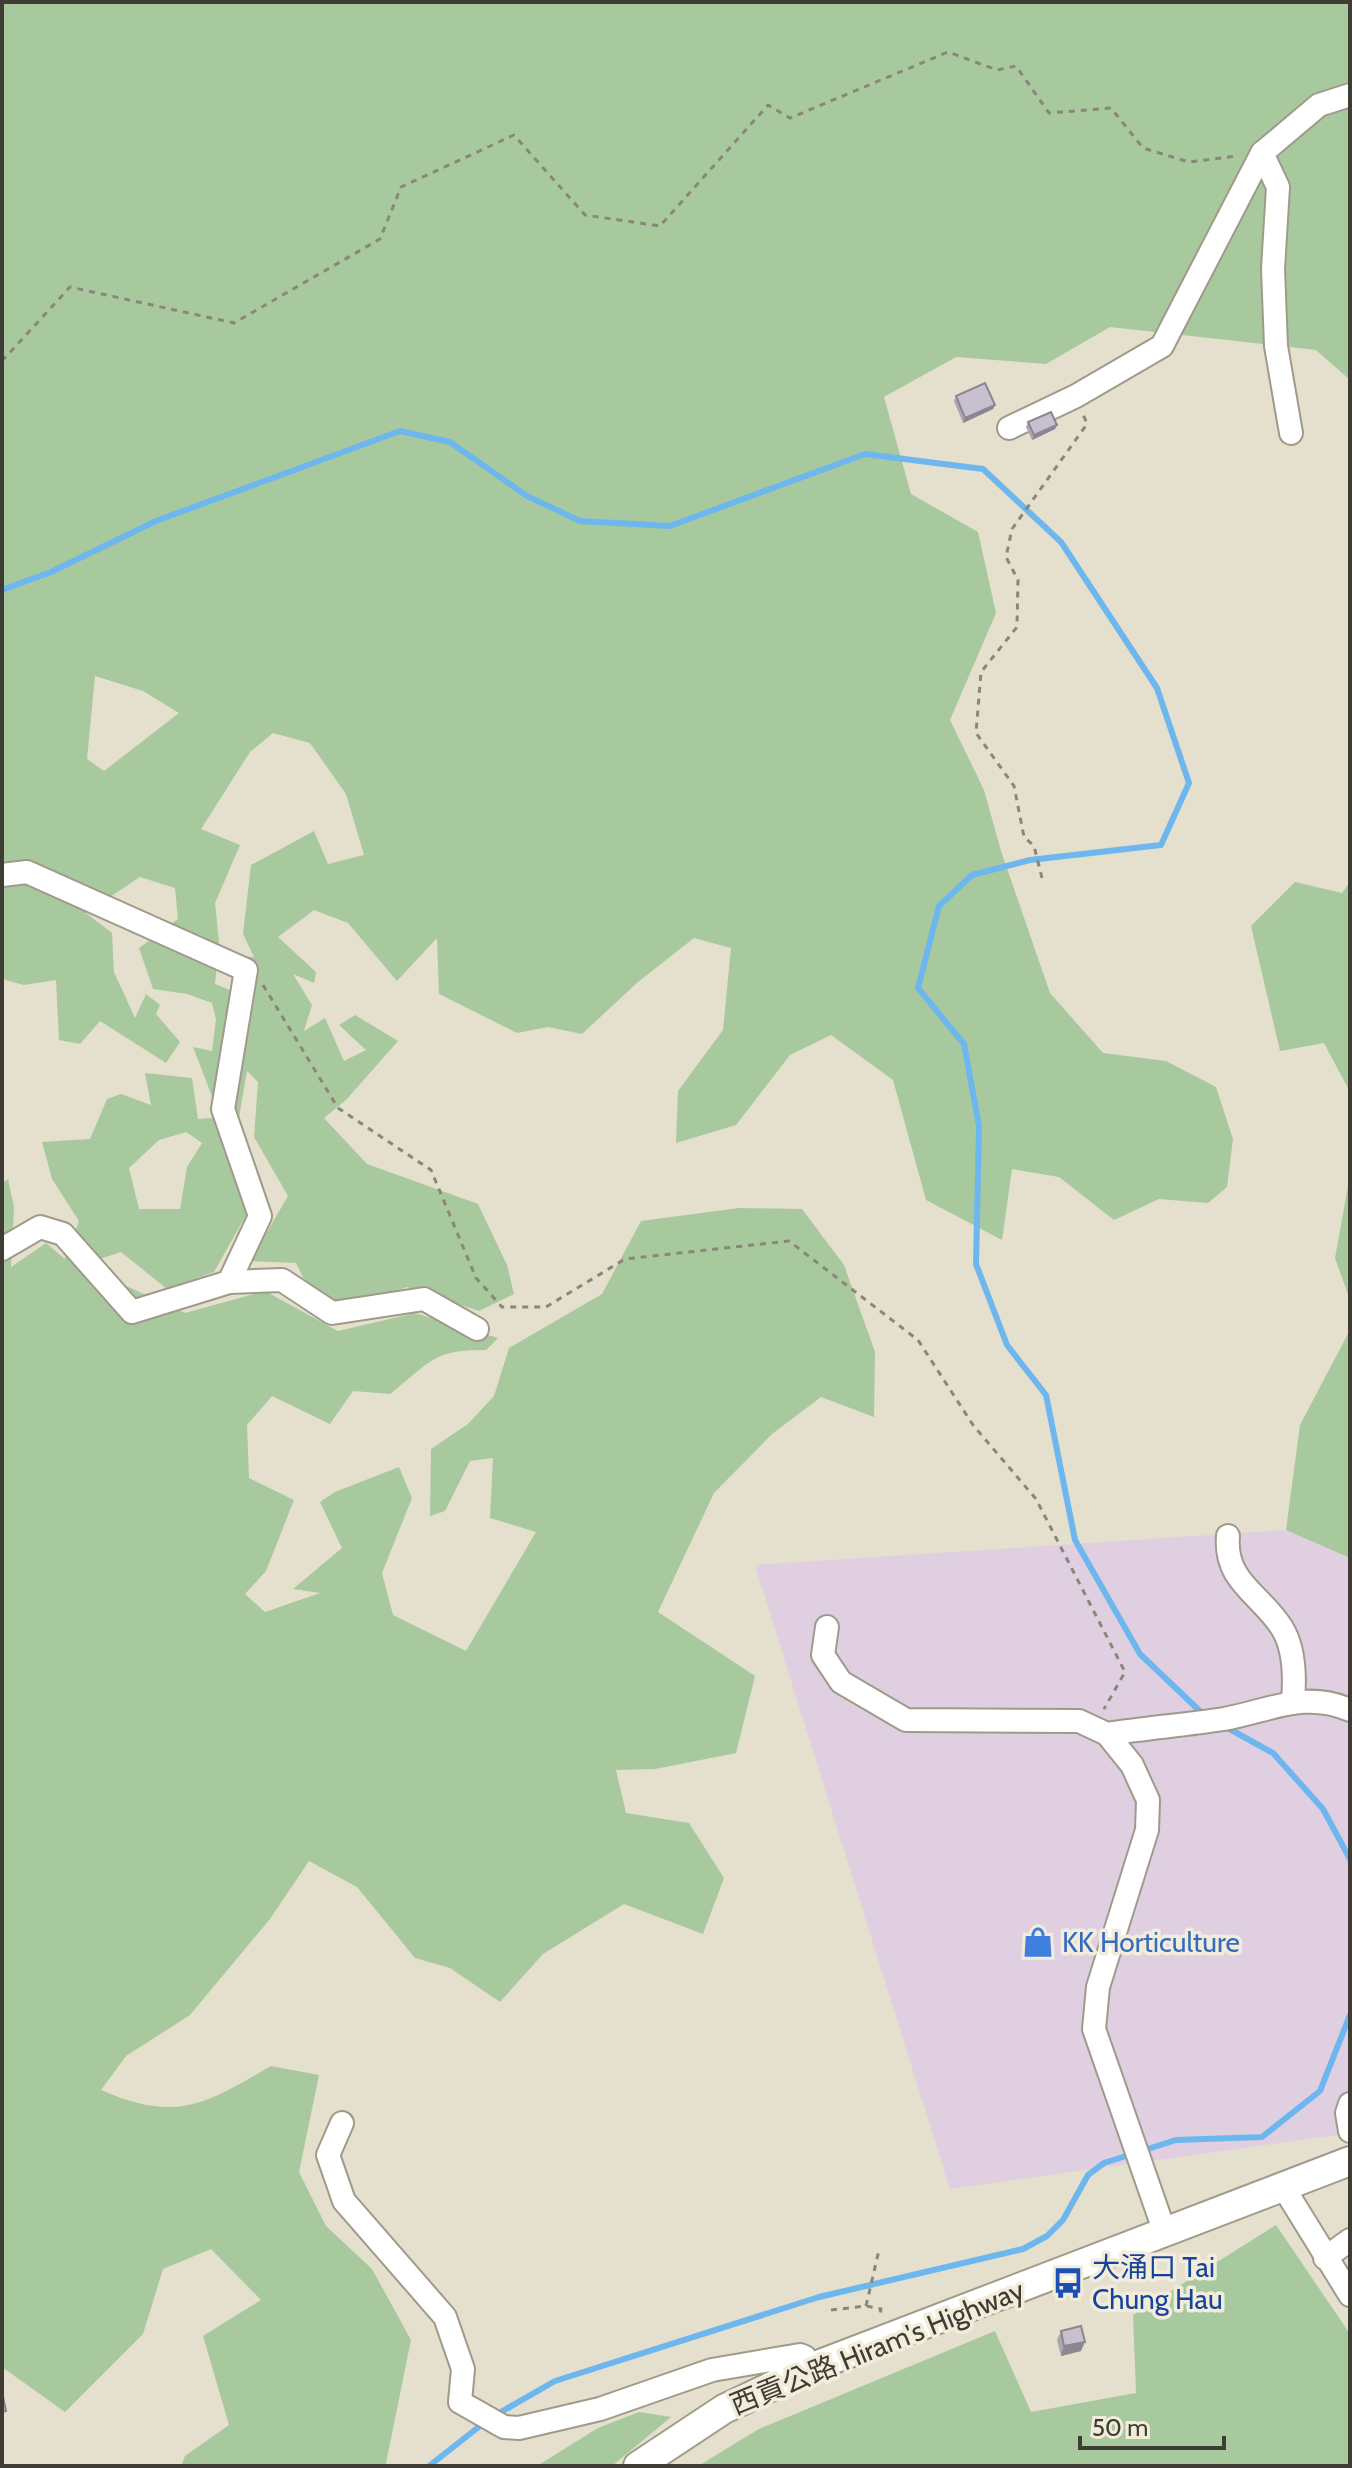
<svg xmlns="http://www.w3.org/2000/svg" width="1352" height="2468" font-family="Cabin,'Noto Sans TC',sans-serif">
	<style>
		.industrial { fill: #dfcfe1 }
		.green { fill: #a8c99e; fill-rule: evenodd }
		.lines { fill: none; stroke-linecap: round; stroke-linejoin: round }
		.stream { stroke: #6eb7ee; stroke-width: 6 }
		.minor-casing { stroke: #a09a8a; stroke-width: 26 }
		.major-casing { stroke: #a09a8a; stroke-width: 32 }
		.path { stroke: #8a867a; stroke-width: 3; stroke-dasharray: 6 6; stroke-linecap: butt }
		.minor { stroke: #fff; stroke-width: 22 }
		.major { stroke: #fff; stroke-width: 28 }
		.wall { fill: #aca4b2 }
		.shaded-wall { fill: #8c8691 }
		.building { fill: #c8bfcf; stroke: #8c8691; stroke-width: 2 }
		.labels { text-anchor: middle; stroke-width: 7; stroke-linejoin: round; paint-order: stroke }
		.shop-label { font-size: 28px; fill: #366cbe; stroke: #f2ecda; text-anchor: start }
		.transit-label { font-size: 28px; fill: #164399; stroke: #f2ecda; text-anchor: start }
		.street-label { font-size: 28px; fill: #3f3c35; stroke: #f2ecda }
	</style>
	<rect width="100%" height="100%" fill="#e5dfcd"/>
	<!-- industrial -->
	<path class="industrial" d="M1286 1530 1350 1558V2133L950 2189 755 1565Z"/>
	<!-- green -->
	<g class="green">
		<path d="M2 2H1350V380L1316 350 1110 327 1046 364 956 357 884 397 911 494 978 532 996 613 950 720 984 790 1001 851 1050 993 1103 1053 1166 1061 1216 1087 1233 1139 1227 1187 1208 1203 1159 1199 1114 1220 1059 1177 1012 1169 1002 1240 926 1200 893 1080 831 1035 790 1055 736 1125 676 1143 678 1091 723 1030 731 948 694 938 638 982 582 1034 548 1027 517 1033 439 994 437 938 397 981 348 923 314 910 278 937 316 972 314 983 293 974 312 1005 304 1031 325 1018 344 1061 366 1050 339 1025 355 1015 398 1041 346 1100 324 1118 367 1164 478 1204 507 1265 514 1294 479 1311 407 1287 323 1317 296 1263 250 1261 288 1196 254 1137 258 1082 247 1071 239 1117 263 1185 214 1272 167 1289 121 1252 81 1265 185 1313 265 1291 338 1331 415 1313 498 1338 486 1350C434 1349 430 1362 390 1394L353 1391 330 1424 272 1396 247 1425 249 1478 294 1500 266 1571 245 1594 265 1612 320 1593 293 1589 342 1548 320 1502 335 1492 399 1467 412 1498 382 1573 393 1615 466 1651 536 1532 490 1518 493 1458 470 1461 445 1511 430 1516 431 1449 468 1424 494 1396 509 1348 602 1294 641 1221 739 1208 802 1209 844 1265 875 1352 874 1417 821 1397 772 1434 714 1493 658 1612 755 1676 736 1753 655 1769 616 1770 626 1813 689 1823 724 1878 703 1934 624 1904 543 1954 500 2002 450 1968 415 1958 357 1887 309 1861 270 1919 190 2015 126 2056 101 2090C177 2123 205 2104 271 2066L319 2075 299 2172 326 2226 372 2269 411 2340 386 2463 389 2466H181L185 2456 229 2425 203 2336 261 2300 211 2249 163 2269 143 2334 65 2412 2 2367V1183L8 1179 14 1207 11 1267 46 1243 65 1259 79 1221 52 1179 42 1142 90 1139 107 1099 121 1094 151 1105 145 1073 192 1078 198 1119 212 1118 213 1099 193 1047 212 1051 216 1019 212 1003 187 994 153 989 139 948 178 919 175 888 140 877 86 913 112 933 114 972 135 1018 146 994 160 1005 156 1014 180 1042 166 1063 100 1021 80 1044 59 1040 56 980 24 985 2 979ZM95 676 143 691 179 713 104 771 87 759ZM273 733 310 743 346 794 364 855 328 864 314 831 251 865 243 934 254 957 241 956 232 991 215 984 219 942 215 903 240 845 201 829 250 752ZM186 1132 202 1143 187 1167 180 1209H139L129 1168 159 1140Z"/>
		<path d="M1295 882 1342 893 1350 882V1092L1324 1043 1280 1051 1251 926Z"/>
		<path d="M1350 1175V1300L1335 1258Z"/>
		<path d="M1350 1330V1558L1286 1530 1300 1425Z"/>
		<path d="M1276 2225 1350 2334V2466H698L759 2429 995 2331 1031 2412 1136 2393 1133 2315Z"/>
		<path d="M639 2412 671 2417 612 2466H537L598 2428Z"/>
	</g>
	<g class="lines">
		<!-- stream -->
		<g class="stream">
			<path d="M2 590 51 572 156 521 400 431 450 442 527 496 580 521 670 526 865 454 983 469 1061 542 1157 688 1189 783 1161 845 1030 860 972 875 939 906 918 988 964 1044 979 1126 976 1264 1007 1345 1046 1395 1075 1540 1140 1654 1204 1715"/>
			<path d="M1224 1726 1273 1753 1323 1809 1350 1859"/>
			<path d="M494 2416 555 2381 819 2297 1023 2249 1047 2236 1063 2220 1088 2175 1104 2163 1176 2140 1262 2137 1320 2091 1350 2015"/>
			<path d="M429 2466 485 2422"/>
		</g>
		<defs>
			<g id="minor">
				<path d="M1262 153 1278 187 1273 269 1276 346 1291 433"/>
				<path d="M1009 428 1076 396 1162 346 1262 153 1319 105 1350 95"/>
				<path d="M2 875 27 872 246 970 223 1109 260 1216 229 1282 132 1312 63 1234 40 1227 2 1249"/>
				<path d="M229 1282 282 1280 332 1313 424 1299 477 1329"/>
				<path d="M1228 1536C1224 1582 1261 1594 1282 1628 1295 1649 1295 1677 1293 1700"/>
				<path d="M827 1627 823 1655 841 1682 906 1720 1079 1721 1107 1734 1132 1765 1148 1800 1147 1830 1098 1987 1094 2029 1164 2230"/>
				<path d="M1107 1734C1146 1728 1185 1725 1224 1719 1269 1711 1304 1690 1350 1710"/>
				<path d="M1350 2104 1347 2113 1350 2131"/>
				<path d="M342 2123 328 2155 344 2201 445 2317 463 2369 460 2402 504 2427 519 2428 600 2409 712 2370 800 2355 805 2357 810 2368"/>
				<path d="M1282 2185 1350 2295"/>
				<path d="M1325 2258 1350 2240"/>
			</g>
			<path id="major" d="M638 2466 724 2409 810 2368 1350 2161"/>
		</defs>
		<!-- minor casing -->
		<use href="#minor" class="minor-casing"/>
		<!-- major casing -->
		<use href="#major" class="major-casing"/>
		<!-- path -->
		<g class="path">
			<path d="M2 361 70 287 234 323 380 239 401 187 514 135 585 215 660 226 768 105 790 118 948 52 997 70 1016 66 1049 113 1111 108 1143 148 1189 162 1236 156"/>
			<path d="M1042 878 1034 846 1024 837 1014 786 976 733 981 672 1017 627 1018 580 1006 557 1012 529 1087 424 1083 414"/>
			<path d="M263 985 338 1108 431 1170 476 1278 502 1307H546L625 1259 789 1241 918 1340 973 1425 1036 1499 1125 1672 1104 1709"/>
			<path d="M866 2306 879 2250"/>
			<path d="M831 2310 866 2306 881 2309 880 2315"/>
		</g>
		<!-- minor -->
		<use href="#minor" class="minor"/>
		<!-- major -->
		<use href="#major" class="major"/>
	</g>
	<!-- wall -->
	<g class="wall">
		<path d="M956 396 995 405 993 409 963 423 954 401Z"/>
		<path d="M1028 422 1057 425 1055 429 1032 440 1026 427Z"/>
		<path d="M1061 2331 1081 2351 1061 2356 1057 2340Z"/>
	</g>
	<!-- shaded-wall -->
	<g class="shaded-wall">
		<path d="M995 405 993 409 963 423 965 418Z"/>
		<path d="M1057 425 1055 429 1032 440 1034 435Z"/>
		<path d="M1085 2342 1081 2351 1061 2356 1064 2346Z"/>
	</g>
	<!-- building -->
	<g class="building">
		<path d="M985 383 995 405 965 418 956 396Z"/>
		<path d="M1051 412 1057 425 1034 435 1028 422Z"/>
		<path d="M1081 2326 1085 2342 1064 2346 1061 2331Z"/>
		<path d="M2 2392 6 2411 2 2412Z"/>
	</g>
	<!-- icons -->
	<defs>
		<symbol id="shop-bare" viewBox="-9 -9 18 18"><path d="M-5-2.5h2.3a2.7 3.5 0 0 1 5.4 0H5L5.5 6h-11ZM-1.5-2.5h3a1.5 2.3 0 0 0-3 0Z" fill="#3f7fe0" stroke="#f2ecda" stroke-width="2.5" paint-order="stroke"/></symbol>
		<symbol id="bus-bare" viewBox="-9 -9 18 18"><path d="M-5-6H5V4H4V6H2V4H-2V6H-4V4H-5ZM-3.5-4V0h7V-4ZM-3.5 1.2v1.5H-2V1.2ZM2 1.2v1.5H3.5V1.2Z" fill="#1a4fb4" stroke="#f2ecda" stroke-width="2.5" paint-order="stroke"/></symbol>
	</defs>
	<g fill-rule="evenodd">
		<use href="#shop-bare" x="1016" y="1920" width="44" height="44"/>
		<use href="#bus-bare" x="1046" y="2261" width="44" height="44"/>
	</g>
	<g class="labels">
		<!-- shop labels -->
		<g class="shop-label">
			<text x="1062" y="1952">KK Horticulture</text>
		</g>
		<!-- transit labels -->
		<g class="transit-label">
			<text x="1092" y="2277">大涌口 Tai<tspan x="1092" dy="32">Chung Hau</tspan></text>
		</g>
		<!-- street labels -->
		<g class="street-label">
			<text transform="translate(877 2347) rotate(-22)" y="10">西貢公路 Hiram's Highway</text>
		</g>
	</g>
	<!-- border -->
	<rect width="1352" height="2468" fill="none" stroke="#3f3c35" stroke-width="8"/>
	<!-- scale -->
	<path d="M1080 2436v12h144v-12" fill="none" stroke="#3f3c35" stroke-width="4"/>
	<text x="1092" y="2436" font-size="24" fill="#3f3c35" stroke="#f2ecda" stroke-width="6" paint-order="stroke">50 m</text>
</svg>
